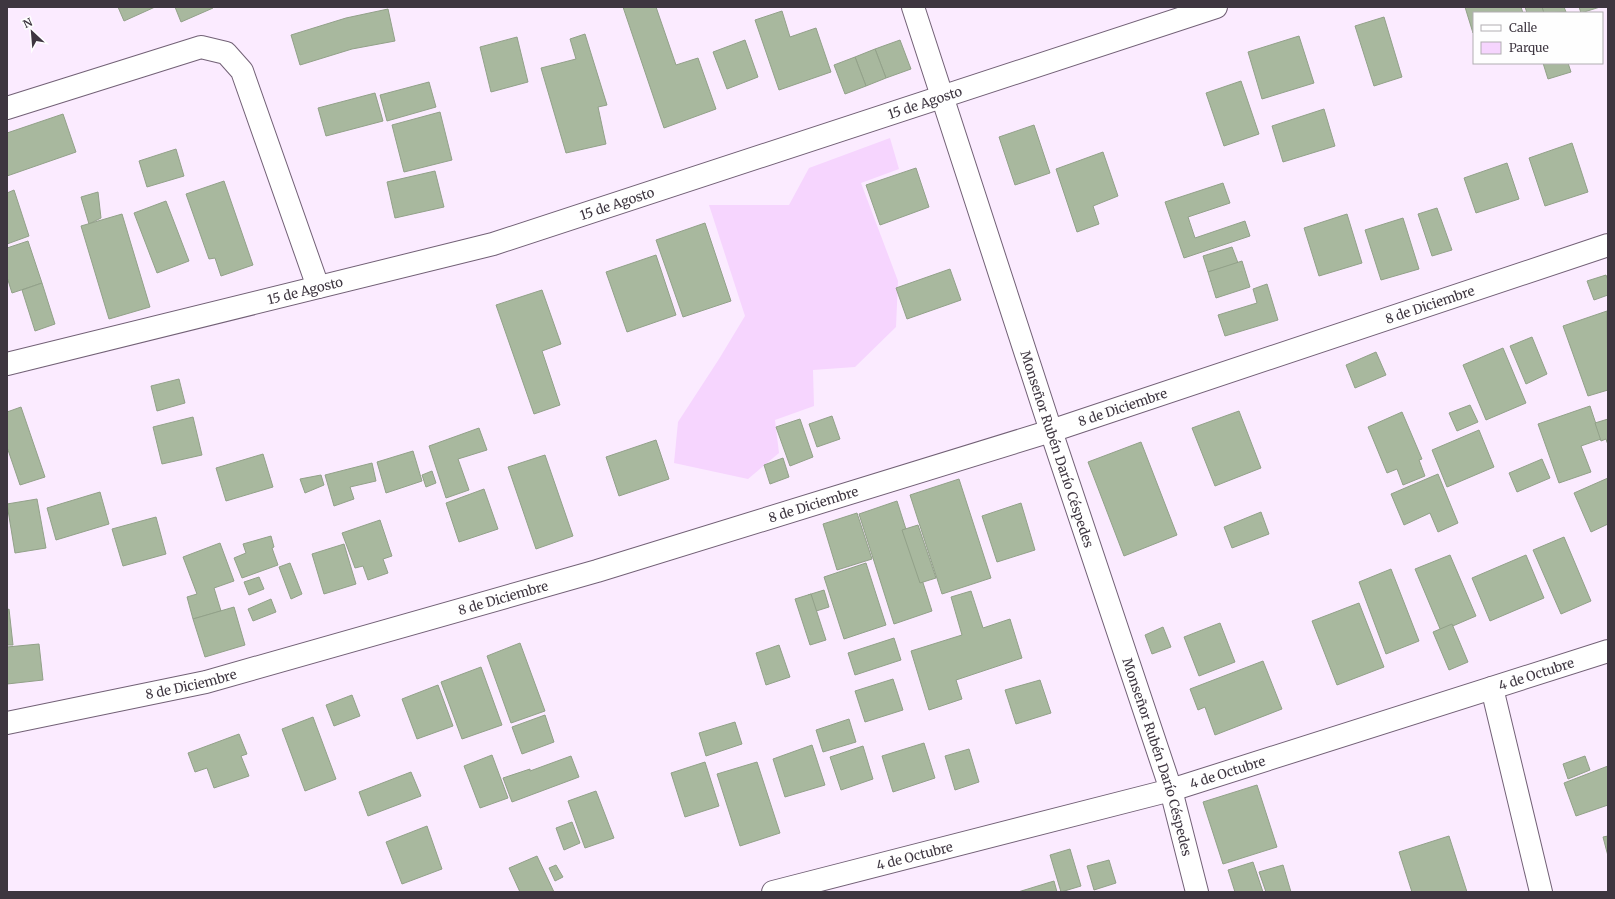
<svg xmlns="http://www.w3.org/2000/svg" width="1615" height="899" font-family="Merriweather,serif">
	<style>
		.green { fill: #f6d5fe }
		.building { fill: #a8b89e; stroke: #92a189 }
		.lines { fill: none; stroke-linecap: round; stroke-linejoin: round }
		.minor-casing { stroke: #726176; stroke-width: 24 }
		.minor { stroke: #fff; stroke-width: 22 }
		.labels { text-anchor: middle; stroke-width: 3; stroke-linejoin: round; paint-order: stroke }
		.street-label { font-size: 13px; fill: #3e3640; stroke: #fefefe }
	</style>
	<rect width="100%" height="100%" fill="#fbebff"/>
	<!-- green -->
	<path class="green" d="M890 138 899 169 861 183 898 281 896 327 855 367 813 370 814 406 775 420 779 453 748 479 674 463 678 422 719 359 745 316 709 205H789L809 168Z"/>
	<!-- building -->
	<g class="building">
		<path d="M118 7H155L124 21Z"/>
		<path d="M175 7H212L213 8 181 22Z"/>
		<path d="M623 7H656L676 65 698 58 716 109 664 128Z"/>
		<path d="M1465 7H1521L1523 13H1474L1473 33Z"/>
		<path d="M1525 7H1550L1552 13H1527Z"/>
		<path d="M1542 7H1564L1566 12 1544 13Z"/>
		<path d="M1579 7H1600L1581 13Z"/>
		<path d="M388 9 395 41 352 49 300 65 291 35 346 18Z"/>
		<path d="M782 11 790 37 816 28 831 72 779 90 755 20Z"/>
		<path d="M1384 17 1402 77 1374 86 1355 26Z"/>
		<path d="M585 34 607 105 598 107 606 144 566 153 541 68 576 59 570 39Z"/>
		<path d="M1299 36 1314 83 1262 99 1248 52Z"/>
		<path d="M517 37 528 82 491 92 480 47Z"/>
		<path d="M745 40 758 77 727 89 713 52Z"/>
		<path d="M900 40 911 69 886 78 875 49Z"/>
		<path d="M875 49 886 78 866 86 855 57Z"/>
		<path d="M855 57 866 86 845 94 834 65Z"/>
		<path d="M1543 63H1568L1571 72 1548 79Z"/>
		<path d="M1241 81 1259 134 1224 146 1206 93Z"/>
		<path d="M429 82 436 107 387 121 380 95Z"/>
		<path d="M375 93 383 121 326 136 318 108Z"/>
		<path d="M1324 109 1335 146 1283 162 1272 126Z"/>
		<path d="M440 112 452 160 404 172 392 125Z"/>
		<path d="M63 114 76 152 7 176V133Z"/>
		<path d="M1034 125 1050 173 1015 185 999 137Z"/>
		<path d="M1572 143 1588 192 1545 206 1529 158Z"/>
		<path d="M176 149 184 176 147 187 139 161Z"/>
		<path d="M1103 152 1118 196 1093 206 1099 224 1077 232 1056 169Z"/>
		<path d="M1507 163 1519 199 1476 213 1464 178Z"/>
		<path d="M916 168 929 207 880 225 866 185Z"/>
		<path d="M435 171 444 207 395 218 387 182Z"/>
		<path d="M224 181 253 265 221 276 215 258 209 259 186 194Z"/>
		<path d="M1223 183 1230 203 1188 217 1195 238 1245 221 1250 236 1184 258 1165 202Z"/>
		<path d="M14 190 29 236 7 244V193Z"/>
		<path d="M98 192 101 218 89 224 81 197Z"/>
		<path d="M166 201 189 261 157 273 134 213Z"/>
		<path d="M1437 208 1452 250 1432 256 1418 214Z"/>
		<path d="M122 214 150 307 109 319 81 226Z"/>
		<path d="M1347 214 1362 263 1319 276 1304 228Z"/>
		<path d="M1403 218 1419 269 1381 280 1365 230Z"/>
		<path d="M705 223 731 301 683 317 656 240Z"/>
		<path d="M28 241 42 283 12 293 7 277V248Z"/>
		<path d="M1232 247 1238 263 1208 272 1203 256Z"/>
		<path d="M656 255 676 315 627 332 606 272Z"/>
		<path d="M1242 261 1250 287 1216 298 1208 272Z"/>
		<path d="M950 269 961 300 907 319 896 288Z"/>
		<path d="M1606 275 1608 280V295L1594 300 1587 281Z"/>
		<path d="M42 283 55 324 35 331 22 290Z"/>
		<path d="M1267 284 1278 320 1225 336 1218 315 1257 303 1253 289Z"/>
		<path d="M542 290 561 344 542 351 560 405 534 414 496 305Z"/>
		<path d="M1607 311 1608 390 1588 396 1563 326Z"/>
		<path d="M1532 337 1547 374 1526 384 1510 346Z"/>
		<path d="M1503 348 1526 403 1486 420 1463 365Z"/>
		<path d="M1376 352 1386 375 1355 388 1346 365Z"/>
		<path d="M179 379 185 403 157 411 151 386Z"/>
		<path d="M1470 405 1478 422 1457 431 1449 413Z"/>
		<path d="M1590 406 1601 439 1581 446 1591 472 1559 483 1538 424Z"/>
		<path d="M21 407 45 477 20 485 7 447V412Z"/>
		<path d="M1239 411 1261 468 1215 486 1192 428Z"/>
		<path d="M1402 412 1422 459 1419 460 1425 476 1403 485 1397 469 1387 473 1368 427Z"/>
		<path d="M832 416 840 439 817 447 809 424Z"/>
		<path d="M193 417 202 455 162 464 153 427Z"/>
		<path d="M800 419 813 457 790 466 776 427Z"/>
		<path d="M1608 419V445L1606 439 1601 441 1595 423Z"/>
		<path d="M479 428 487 450 458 459 469 490 446 498 429 446Z"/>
		<path d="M1479 430 1494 467 1447 487 1432 450Z"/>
		<path d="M656 440 669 479 619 496 606 457Z"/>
		<path d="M1141 442 1177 535 1124 556 1088 462Z"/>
		<path d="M413 451 422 481 386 493 377 462Z"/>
		<path d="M263 454 273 487 226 501 216 468Z"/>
		<path d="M545 455 573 536 536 549 508 467Z"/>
		<path d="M783 458 789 477 770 484 764 465Z"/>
		<path d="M1542 459 1550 478 1517 492 1509 473Z"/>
		<path d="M372 463 376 481 350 487 354 499 334 506 325 475Z"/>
		<path d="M432 471 436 483 426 487 422 475Z"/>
		<path d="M1438 474 1458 523 1438 532 1430 513 1404 525 1391 494Z"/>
		<path d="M321 475 324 485 305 493 300 479Z"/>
		<path d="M1608 478V524L1591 532 1574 493Z"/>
		<path d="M959 479 991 578 942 594 910 495Z"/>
		<path d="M484 489 498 529 459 542 446 503Z"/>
		<path d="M100 492 109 524 56 540 47 508Z"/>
		<path d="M37 499 46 548 15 553 7 504Z"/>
		<path d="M897 501 932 611 894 624 859 514Z"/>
		<path d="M1021 503 1035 550 997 562 982 516Z"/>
		<path d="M1261 512 1269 534 1232 548 1224 527Z"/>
		<path d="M857 513 872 559 837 570 823 524Z"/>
		<path d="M156 517 166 554 123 566 112 529Z"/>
		<path d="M380 520 392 556 383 559 388 573 368 580 363 566 355 568 342 533Z"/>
		<path d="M918 525 936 578 920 583 902 530Z"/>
		<path d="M271 536 274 547 272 548 278 565 242 578 234 558 246 553 243 544Z"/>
		<path d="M1564 537 1591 601 1561 614 1533 550Z"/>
		<path d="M220 543 234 581 214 588 221 611 193 619 187 597 197 594 183 557Z"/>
		<path d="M344 544 356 584 324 594 312 554Z"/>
		<path d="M1450 555 1476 616 1441 631 1415 569Z"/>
		<path d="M1526 555 1544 598 1490 621 1472 578Z"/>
		<path d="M290 563 302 594 291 599 279 567Z"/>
		<path d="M866 563 886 625 844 639 824 577Z"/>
		<path d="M1391 569 1419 641 1386 654 1359 582Z"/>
		<path d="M259 577 264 589 249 595 244 582Z"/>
		<path d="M824 590 829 607 813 612 808 595Z"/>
		<path d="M971 591 983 628 1010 619 1022 658 956 680 962 699 929 710 911 651 962 635 951 597Z"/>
		<path d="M811 594 826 640 810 645 795 599Z"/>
		<path d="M271 599 276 612 253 621 248 609Z"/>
		<path d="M1359 603 1384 667 1337 685 1312 621Z"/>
		<path d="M234 607 245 645 205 657 193 619Z"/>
		<path d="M9 609 13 645H7V610Z"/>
		<path d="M1220 623 1235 662 1199 676 1184 637Z"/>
		<path d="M1452 624 1468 662 1449 670 1433 632Z"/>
		<path d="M1163 627 1171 647 1152 654 1145 635Z"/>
		<path d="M894 638 901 660 855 675 848 653Z"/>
		<path d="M520 643 545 711 511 723 487 656Z"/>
		<path d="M39 644 43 680 7 684V647Z"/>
		<path d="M779 645 790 677 766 685 756 653Z"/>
		<path d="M1263 661 1282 709 1215 735 1205 707 1198 710 1190 689Z"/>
		<path d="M481 667 502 725 462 739 441 682Z"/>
		<path d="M893 679 903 710 865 722 855 691Z"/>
		<path d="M1040 680 1051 713 1016 724 1005 690Z"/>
		<path d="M438 685 453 726 417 739 402 699Z"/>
		<path d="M352 695 360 716 334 726 326 705Z"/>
		<path d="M545 715 554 742 522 754 512 727Z"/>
		<path d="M313 717 336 779 305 791 282 729Z"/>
		<path d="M849 719 856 742 823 752 816 730Z"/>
		<path d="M735 722 742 744 706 756 699 733Z"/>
		<path d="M239 734 247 754 241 756 249 776 214 788 207 768 195 772 188 753Z"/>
		<path d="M924 743 935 778 893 792 882 756Z"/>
		<path d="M812 745 825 785 785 797 773 759Z"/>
		<path d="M863 746 873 779 841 790 830 757Z"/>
		<path d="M969 749 979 782 955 790 945 756Z"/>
		<path d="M492 755 508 798 480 808 464 766Z"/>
		<path d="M571 756 579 777 512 802 503 778 530 769V771Z"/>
		<path d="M1585 756 1590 770 1568 779 1563 764Z"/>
		<path d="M705 762 719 806 685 817 671 773Z"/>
		<path d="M757 762 780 833 740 846 717 774Z"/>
		<path d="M1608 766V805L1576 816 1564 783Z"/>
		<path d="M411 772 421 796 368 816 359 792Z"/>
		<path d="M1257 785 1277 847 1223 864 1203 802Z"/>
		<path d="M596 791 614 838 585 848 568 801Z"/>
		<path d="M572 822 580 843 564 850 556 828Z"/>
		<path d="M427 826 442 869 402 884 386 842Z"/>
		<path d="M1449 836 1467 892H1412L1399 852Z"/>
		<path d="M1608 836V856L1603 837Z"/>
		<path d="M1070 849 1081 886 1061 892 1050 855Z"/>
		<path d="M537 856 554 892H520L509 868Z"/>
		<path d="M1109 860 1116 883 1094 890 1087 866Z"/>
		<path d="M1253 862 1263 892H1235L1228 870Z"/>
		<path d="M556 865 563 877 555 881 549 868Z"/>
		<path d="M1283 865 1291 892H1266L1259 872Z"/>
		<path d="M1054 881 1057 892H1018Z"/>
	</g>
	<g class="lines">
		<defs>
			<g id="minor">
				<path id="s1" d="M913 7 1051 431 1171 790 1197 892"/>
				<path d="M7 108 201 47 226 53 242 71 318 287"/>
				<path id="s2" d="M7 364 493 244 1216 7"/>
				<path d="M1492 688 1541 892"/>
				<path id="s3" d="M7 723 206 682 597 571 1051 431 1608 245"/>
				<path id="s4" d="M773 892 1171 790 1608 651"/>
			</g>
		</defs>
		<!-- minor casing -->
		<use href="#minor" class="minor-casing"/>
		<!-- minor -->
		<use href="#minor" class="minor"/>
	</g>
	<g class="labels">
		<!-- street labels -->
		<g class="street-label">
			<text dy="5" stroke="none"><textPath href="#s2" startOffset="955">15 de Agosto</textPath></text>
			<text dy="5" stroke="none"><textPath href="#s2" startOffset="631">15 de Agosto</textPath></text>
			<text dy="5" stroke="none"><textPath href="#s2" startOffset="307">15 de Agosto</textPath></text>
			<text dy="5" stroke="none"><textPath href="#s3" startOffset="1484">8 de Diciembre</textPath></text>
			<text dy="5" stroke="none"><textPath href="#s3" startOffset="1160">8 de Diciembre</textPath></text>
			<text dy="5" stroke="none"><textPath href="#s1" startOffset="465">Monseñor Rubén Darío Céspedes</textPath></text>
			<text dy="5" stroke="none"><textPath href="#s3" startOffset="836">8 de Diciembre</textPath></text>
			<text dy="5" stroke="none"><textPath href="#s3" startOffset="512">8 de Diciembre</textPath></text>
			<text dy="5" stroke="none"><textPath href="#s4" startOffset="794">4 de Octubre</textPath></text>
			<text dy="5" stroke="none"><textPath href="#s3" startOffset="188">8 de Diciembre</textPath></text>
			<text dy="5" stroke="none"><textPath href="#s1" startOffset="789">Monseñor Rubén Darío Céspedes</textPath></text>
			<text dy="5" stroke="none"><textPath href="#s4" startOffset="470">4 de Octubre</textPath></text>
			<text dy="5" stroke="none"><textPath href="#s4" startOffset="146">4 de Octubre</textPath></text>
		</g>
	</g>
	<!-- border -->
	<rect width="1615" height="899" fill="none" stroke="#3e3640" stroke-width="16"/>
	<!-- legend -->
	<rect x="1473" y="12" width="130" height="52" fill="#fefefe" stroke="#b1aeb2"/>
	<rect x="1481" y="25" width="20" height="6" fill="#ffffff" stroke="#b1aeb2"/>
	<text x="1509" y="32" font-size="12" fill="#3e3640">Calle</text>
	<rect x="1481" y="42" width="20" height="12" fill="#f6d5fe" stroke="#b1aeb2"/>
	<text x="1509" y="52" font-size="12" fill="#3e3640">Parque</text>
	<!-- north arrow -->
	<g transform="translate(32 32) rotate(334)" stroke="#fefefe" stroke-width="3" paint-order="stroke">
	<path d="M0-3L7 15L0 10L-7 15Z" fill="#3e3640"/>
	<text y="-6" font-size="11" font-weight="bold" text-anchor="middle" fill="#3e3640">N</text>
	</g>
</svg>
